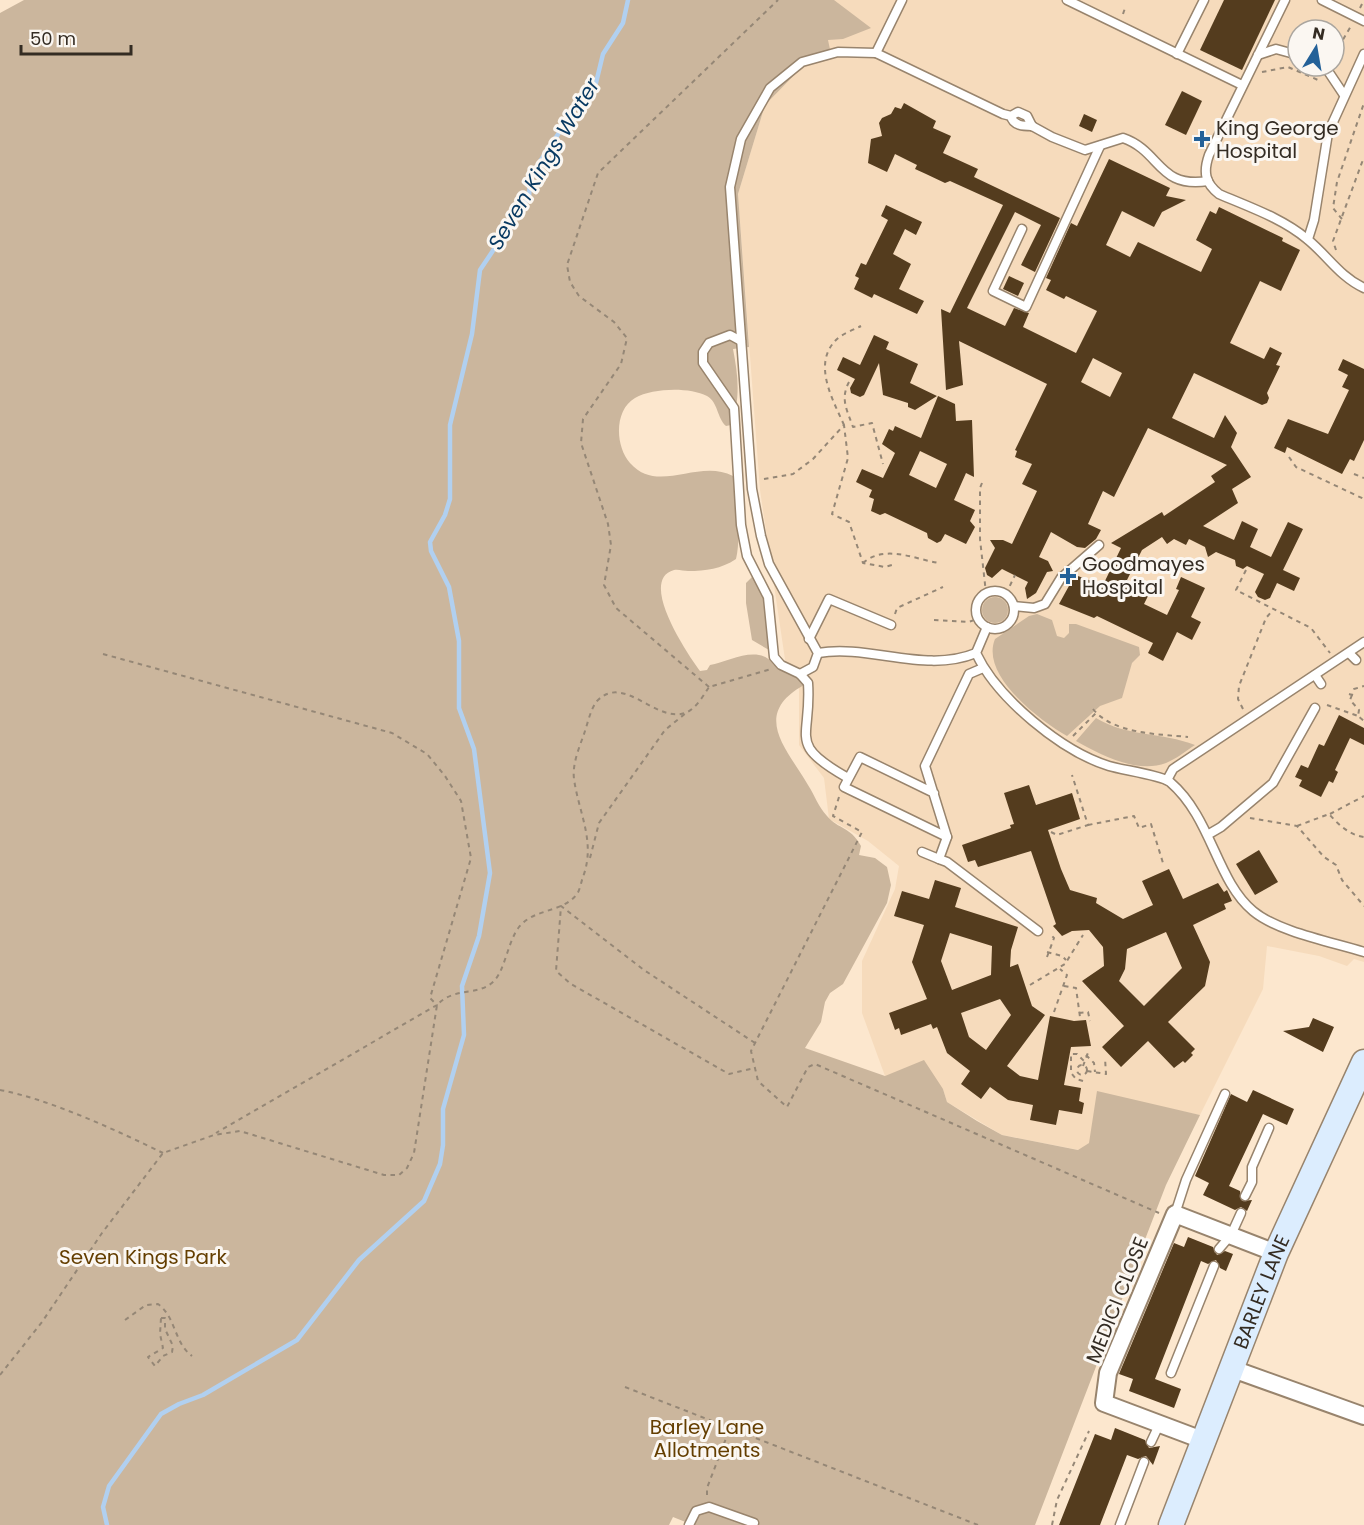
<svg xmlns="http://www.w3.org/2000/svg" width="1364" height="1525" font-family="Poppins,sans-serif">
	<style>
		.built { fill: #f6dbbc; fill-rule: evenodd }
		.green { fill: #cbb69d }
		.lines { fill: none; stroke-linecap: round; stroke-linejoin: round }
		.stream { stroke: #b1d0f0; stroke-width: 4.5 }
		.building { fill: #543c1e; fill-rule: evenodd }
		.lane-casing { stroke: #98846d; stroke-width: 11 }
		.street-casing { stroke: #98846d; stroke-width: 20 }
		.secondary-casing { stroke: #98846d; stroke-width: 27 }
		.path { stroke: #958776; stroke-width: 2; stroke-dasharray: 4.5 4.5; stroke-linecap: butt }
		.lane { stroke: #fff; stroke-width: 8 }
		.street { stroke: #fff; stroke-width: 16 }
		.secondary { stroke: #dcedfe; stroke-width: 24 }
		.poi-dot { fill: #246198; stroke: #fbf7f2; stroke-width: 2 }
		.labels { text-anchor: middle; stroke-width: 6; stroke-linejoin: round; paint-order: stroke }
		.poi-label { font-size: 20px; fill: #342c23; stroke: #fbf7f2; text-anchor: start }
		.park-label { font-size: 20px; fill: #643e00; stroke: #fbf7f2 }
		.street-label { font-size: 20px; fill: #342c23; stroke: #fbf7f2 }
		.water-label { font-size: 21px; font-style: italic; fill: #093a62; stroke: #fbf7f2 }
	</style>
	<rect width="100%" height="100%" fill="#fce7ce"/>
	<!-- built -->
	<path class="built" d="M814 0H1364V962L1354 959 1347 966 1319 956 1267 946 1263 989 1200 1115 1181 1111 1089 1143 1079 1150 1002 1135 947 1102 943 1089 885 1076 862 1013V961L895 889 899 866 868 841 829 819 824 778 799 745V687L787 673 760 490 738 194 765 105 803 65ZM1298 30H1334V66H1298Z"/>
	<!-- green -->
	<g class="green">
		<path d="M24 0H834L871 28 843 39 828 40 832 59 803 66 765 105 738 194 749 347 733 349C738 375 741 399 731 425L726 426C717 418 718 402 707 396 689 387 653 388 635 398 614 410 615 446 630 463 658 495 698 458 733 476 735 503 742 533 736 559 721 569 706 571 688 571 684 571 678 569 674 570 637 580 689 656 700 671L707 670 710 665C729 662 759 643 774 665L785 661 787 673 798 676 804 685C750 715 788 750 808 785 815 796 818 806 827 816 839 830 850 826 861 846L859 855 875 858 887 867 891 885 887 903 843 984 830 993 825 1002 821 1022 805 1048 885 1076 924 1060 943 1089 947 1102 977 1121 1002 1135 1078 1150 1089 1143 1097 1091 1200 1115 1166 1185 1035 1525H693L673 1517 669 1525H0V13Z"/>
		<path d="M752 577C770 592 768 628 769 650L752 640 746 603V583Z"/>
		<circle cx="995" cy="610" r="13"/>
		<path d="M1037 614 1052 620 1057 636 1064 638 1069 633V624H1076L1139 647 1140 655 1132 663 1122 698 1100 706 1067 736C1039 720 980 675 995 639L1029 616Z"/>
		<path d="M1096 718C1127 737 1162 732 1195 745 1186 751 1176 759 1166 763 1137 774 1101 755 1076 741Z"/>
	</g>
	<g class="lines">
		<!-- stream -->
		<path class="stream" d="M107 1525 103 1507 109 1486 161 1414 179 1404 203 1395 297 1340 359 1260 424 1201 440 1164 443 1145V1109L464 1035 462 986 479 936 490 873 474 749 459 708V641L449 587 431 551 430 542 445 515 450 499V425L472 334 480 270 529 197 530 181 541 160 582 98 595 87 603 54 623 23 628 0"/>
	</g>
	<!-- building -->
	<g class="building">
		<path d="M1224 0H1275L1242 70 1200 50Z"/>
		<path d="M1182 91 1202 101 1186 135 1165 125Z"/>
		<path d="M904 103 936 121 933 128 951 136 943 153 978 169 974 177 1060 218 1035 272 1021 265 1041 225 1015 212 967 308 1005 326 1014 308 1029 313 1023 327 1076 353 1097 311 1066 296 1064 299 1046 290 1051 280 1046 278 1071 223 1077 226 1109 159 1170 188 1166 196 1186 200 1162 212 1154 227 1122 211 1106 245 1130 257 1138 242 1201 272 1212 249 1196 240 1210 211 1216 214 1219 207 1283 238 1282 241 1300 250 1281 291 1260 281 1230 343 1264 359 1270 347 1282 353 1276 365 1280 366 1267 393 1269 398 1267 403 1262 405 1194 373 1172 418 1214 438 1225 415 1237 433 1231 447 1251 477 1232 489 1238 503 1203 526 1234 540 1242 521 1258 529 1250 547 1271 557 1288 522 1303 529 1283 570 1300 578 1294 591 1277 583 1270 598 1265 600 1258 597 1255 592 1264 574 1247 566 1243 569 1236 566 1235 560 1216 552 1208 557 1205 547 1189 539 1186 545 1174 539 1167 544 1162 537 1142 550 1127 580 1150 592 1144 604 1167 615 1179 590 1176 589 1181 577 1205 588 1191 617 1201 622 1192 640 1177 632 1163 661 1148 653 1153 643 1097 616 1094 618 1059 604 1075 575 1103 585 1121 548 1111 543 1162 512 1164 516 1215 482 1211 476 1227 465 1148 428 1114 497 1103 491 1088 524 1101 530 1096 539 1085 548 1077 547 1051 532 1039 557 1048 561 1053 571 1047 572 1036 593 1027 599 1025 588 1028 582 1002 569 992 578 987 575 985 568 995 548 990 540H1003L1012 544 1037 491 1022 484 1032 464 1015 457 1017 451 1015 450 1047 384 959 341 963 385 946 390 941 309 950 313 1003 205 950 181 945 183 926 174 915 169 917 165 895 154 887 172 868 163 871 139 882 136 879 123 882 118 891 114 895 107 901 109ZM1093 358 1122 373 1110 397 1081 382Z"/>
		<path d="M1084 114 1097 120 1092 132 1079 126Z"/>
		<path d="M886 205 922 222 916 235 905 229 893 254 911 264 899 289 924 301 917 314 874 294 872 298 854 289 859 278 855 276 861 263 866 265 888 220 881 216Z"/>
		<path d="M1009 276 1024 283 1018 296 1003 289Z"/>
		<path d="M874 335 889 342 886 349 918 364 910 383 937 396 915 410 908 407V403L883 395 879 363 864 395 860 397 851 393 850 388 855 379 837 370 843 357 860 365Z"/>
		<path d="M1343 359 1364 369V440L1354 461 1350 459 1342 474 1287 447 1285 453 1274 448 1288 419 1328 434 1349 390 1342 387 1348 375 1338 370Z"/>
		<path d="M938 396 955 404 956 421 972 420 974 477 966 473 954 500 975 510 970 521 975 527 966 544 945 534 941 541 937 543 928 538 927 533 885 513 880 515 871 511 874 499 869 497 872 490 856 482 862 469 883 478 895 453 882 444 889 429 893 431 895 426 921 438ZM920 451 947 464 936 488 909 475Z"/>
		<path d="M1339 715 1364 728V745L1350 738 1335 770 1338 772 1333 783 1329 781 1321 797 1299 786 1302 780 1295 777 1301 765 1308 768 1319 744 1324 746Z"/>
		<path d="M1029 785 1036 805 1072 793 1080 819 1048 830 1061 869 1070 890 1097 898 1096 903 1123 919 1153 905 1142 881 1169 869 1183 899 1218 883 1224 892 1227 890 1232 901 1224 904 1226 909 1193 925 1210 962 1205 986 1168 1022 1195 1049 1191 1053 1193 1055 1185 1063 1183 1061 1174 1068 1148 1041 1121 1067 1102 1047 1124 1026 1082 981 1104 966 1103 947 1089 930 1072 931 1062 936 1053 926 1056 924 1031 851 978 867 975 860 968 862 962 845 1011 828 1010 825 1014 824 1004 793ZM1166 932 1182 968 1144 1006 1119 981 1125 969 1127 949Z"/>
		<path d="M1259 850 1278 882 1255 895 1236 864Z"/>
		<path d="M935 880 961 888 955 907 1018 927 1011 950 1010 967 1018 964 1032 1006 1045 1015 1007 1066 1020 1076 1038 1080 1050 1016 1074 1021 1086 1020 1091 1046 1071 1047 1064 1085 1081 1088 1079 1101 1084 1103 1082 1114 1059 1110 1056 1125 1030 1120 1033 1105 1008 1100 990 1087 981 1099 961 1084 970 1071 947 1053 937 1027 933 1029 931 1024 901 1035 899 1028 895 1030 889 1013 927 999 912 962 924 925 894 916 902 891 929 899ZM950 933 992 946 991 975 952 990 941 961ZM1000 999 1011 1015 986 1050 969 1037 961 1013Z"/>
		<path d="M1313 1018 1334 1027 1323 1052 1283 1031 1309 1027Z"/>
		<path d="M1253 1090 1294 1109 1287 1125 1263 1114 1229 1186 1240 1191 1242 1201 1252 1200 1247 1211 1241 1207 1235 1210 1203 1195 1209 1183 1195 1176 1231 1094 1247 1102Z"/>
		<path d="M1188 1237 1213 1247 1217 1255 1225 1251 1233 1254 1226 1271 1220 1268 1216 1260 1208 1264 1201 1261 1155 1379 1181 1389 1174 1408 1129 1391 1133 1379 1119 1374 1174 1243 1184 1247Z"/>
		<path d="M1115 1428 1145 1440 1149 1448 1160 1446 1153 1465 1146 1456 1138 1459 1127 1455 1100 1525H1059L1095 1434 1111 1440Z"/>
	</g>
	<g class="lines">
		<defs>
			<g id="lane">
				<path d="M1067 0 1242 85"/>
				<path d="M1285 0 1209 155C1203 172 1205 183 1219 194 1249 207 1282 218 1307 239 1328 256 1339 276 1364 288"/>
				<path d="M1322 0 1364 21"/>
				<path d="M876 53 902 0"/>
				<path d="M1177 54 1204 0"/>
				<path d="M1258 55 1276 49 1298 55"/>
				<path d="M1319 66 1328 71 1344 95"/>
				<path d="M1011 116C1013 126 1024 126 1032 126"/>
				<path d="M1032 126 1052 137 1085 150 1123 138C1161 151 1158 189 1208 181"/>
				<path d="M1022 229 993 291 1026 307 1100 146"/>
				<path d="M1308 239 1314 220 1328 133 1364 54"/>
				<path d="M741 341 730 335 709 343 703 352V363L734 408 741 525 747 556 768 597 774 657 781 665 800 674 808 683C812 740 786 743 848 778"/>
				<circle cx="995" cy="610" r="19"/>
				<path d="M1014 606 1034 608 1045 604 1061 578 1099 545"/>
				<path d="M987 627 976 653C997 698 1061 751 1109 766 1122 770 1161 775 1170 782 1212 818 1216 880 1253 911 1278 932 1332 942 1364 952"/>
				<path d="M809 639 829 599 891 625"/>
				<path d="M818 653C870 644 925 674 976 653"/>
				<path d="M1349 653 1356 660"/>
				<path d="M800 674 813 667 818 653 769 564 761 536 752 489 730 187 741 139 770 88 802 62 838 52 876 53 1003 114 1011 116 1018 112 1027 116 1032 126"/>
				<path d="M1315 675 1321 684"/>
				<path d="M1167 780 1173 769 1364 642"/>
				<path d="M934 793 860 757 844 787 947 837 925 766 969 674 983 668"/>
				<path d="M1209 834 1221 827 1273 783 1315 708"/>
				<path d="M947 837 939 859 947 862 1038 931"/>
				<path d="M922 852 939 859"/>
				<path d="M1245 1196 1252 1182V1167L1269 1128"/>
				<path d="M1175 1214 1186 1180 1225 1094"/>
				<path d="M1219 1249 1231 1235 1241 1213"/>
				<path d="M1171 1373 1214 1266"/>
				<path d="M1151 1442 1159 1425"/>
				<path d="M689 1525 696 1511 709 1507 754 1523"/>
				<path d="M1120 1525 1144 1462"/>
			</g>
			<g id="street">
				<path d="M1230 1368 1364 1416"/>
				<path d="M1205 1441 1104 1403 1108 1373 1175 1214 1276 1253"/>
			</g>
			<g id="secondary">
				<path id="s1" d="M1171 1525 1276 1253 1364 1062"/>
			</g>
		</defs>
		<!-- lane casing -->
		<use href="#lane" class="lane-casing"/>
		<!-- street casing -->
		<use href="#street" class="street-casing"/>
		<!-- secondary casing -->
		<use href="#secondary" class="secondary-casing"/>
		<!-- path -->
		<g class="path">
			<path d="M1360 8 1364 0"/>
			<path d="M1123 14 1125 8"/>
			<path d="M1334 55 1351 26"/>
			<path d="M1262 72 1288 67 1318 80"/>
			<path d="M1342 219 1333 208 1337 182 1364 103"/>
			<path d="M1336 250 1333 241 1364 157"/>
			<path d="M849 382C840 399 847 410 853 427L872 423 883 464"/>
			<path d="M844 425C833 400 812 364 836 340 842 334 853 330 861 326"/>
			<path d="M1289 457 1296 467 1364 499"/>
			<path d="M1354 474 1364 478"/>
			<path d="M764 479 793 474 813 459 844 425 848 458 832 514 849 522 863 563 885 567 892 565"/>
			<path d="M982 483 980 488V539L986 593"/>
			<path d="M863 563C885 544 914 559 939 563"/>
			<path d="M1246 570 1236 590 1311 628 1330 653"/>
			<path d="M1006 594 1015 575"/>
			<path d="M895 614 897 608 943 587"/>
			<path d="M934 620 968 622 978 619"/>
			<path d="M103 654 392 733 427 754 445 776 461 801 471 858 430 998 437 1005 216 1133"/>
			<path d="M709 687 616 608 604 585 611 545 608 524 581 443 583 419 621 364 627 338 614 322 579 296 570 282 567 265 598 173 778 0"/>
			<path d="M1349 694 1352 695 1354 689 1364 686"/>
			<path d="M1352 695 1350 700 1359 710 1358 716 1364 721"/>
			<path d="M1327 705 1358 716"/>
			<path d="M1093 709C1113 734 1158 734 1188 737"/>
			<path d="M1243 709 1238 699 1239 686 1266 618 1273 610"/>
			<path d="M1073 736 1096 713"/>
			<path d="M839 797 833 816 862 832 751 1051 758 1081 787 1107 808 1067 815 1064 1159 1213"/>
			<path d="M1330 814 1364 796"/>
			<path d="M1250 818 1297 826 1324 857 1336 865 1342 880 1364 906"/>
			<path d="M1088 825 1134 816 1139 828 1151 824 1163 863"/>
			<path d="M1297 826 1329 814C1339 825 1349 835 1364 837"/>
			<path d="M1051 832 1057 835 1088 825 1072 775"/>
			<path d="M590 858 599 823 665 730 686 713"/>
			<path d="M1047 952 1062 956 1066 960"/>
			<path d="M1047 957 1054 938 1050 934"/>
			<path d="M1030 985 1065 964 1083 935"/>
			<path d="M1064 986 1076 988 1080 1017"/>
			<path d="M1054 1012 1067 975 1060 969"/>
			<path d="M1079 1013 1088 1012 1090 1021"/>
			<path d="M755 1043 644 970 561 906 556 971 571 984 729 1074 755 1068"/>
			<path d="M1086 1055 1094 1063 1095 1072"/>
			<circle cx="1082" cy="1070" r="5"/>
			<path d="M1083 1066 1089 1050"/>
			<path d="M1087 1071 1106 1074 1105 1058"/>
			<path d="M1083 1081 1076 1079 1071 1073V1054H1077L1084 1061"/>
			<path d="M0 1090C49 1099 118 1131 163 1153"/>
			<path d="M161 1318H165V1329L173 1346 172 1352 163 1356 155 1366 148 1357 163 1348 160 1334Z"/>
			<path d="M125 1320 146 1305 158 1304C176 1317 174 1343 192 1356"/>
			<path d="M0 1375 42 1322 102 1233 163 1153 214 1135 240 1131 384 1175H399L407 1168 414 1153 437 1005C455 986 478 997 494 981 505 970 508 941 519 927 534 908 563 913 577 894 580 890 581 882 583 877 596 842 579 814 574 779 572 763 580 746 585 731 588 722 591 708 597 701 624 673 655 723 685 713 696 709 703 696 709 687L771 669"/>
			<path d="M625 1387 730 1428"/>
			<path d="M707 1495V1488L730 1428 978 1525"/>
			<path d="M1052 1525 1057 1500 1089 1431"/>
		</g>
		<!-- lane -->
		<use href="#lane" class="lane"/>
		<!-- street -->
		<use href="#street" class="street"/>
		<!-- secondary -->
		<use href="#secondary" class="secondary"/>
	</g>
	<!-- markers -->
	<g class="poi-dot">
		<path d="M1199 130h6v6h6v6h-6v6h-6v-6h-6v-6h6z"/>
		<path d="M1065 567h6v6h6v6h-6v6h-6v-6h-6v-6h6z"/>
	</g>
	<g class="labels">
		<!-- poi labels -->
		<g class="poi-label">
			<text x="1216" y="135">King George<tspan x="1216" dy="23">Hospital</tspan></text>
			<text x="1082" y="571">Goodmayes<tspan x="1082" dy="23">Hospital</tspan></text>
		</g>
		<!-- park labels -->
		<g class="park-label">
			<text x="143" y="1264">Seven Kings Park</text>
			<text x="707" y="1434">Barley Lane<tspan x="707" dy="23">Allotments</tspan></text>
		</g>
		<!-- street labels -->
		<g class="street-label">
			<text dy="7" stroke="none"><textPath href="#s1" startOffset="250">BARLEY LANE</textPath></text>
			<text transform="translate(1117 1300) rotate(-68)" y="7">MEDICI CLOSE</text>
		</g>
		<!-- water labels -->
		<g class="water-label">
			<text transform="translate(544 164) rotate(-59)" y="7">Seven Kings Water</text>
		</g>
	</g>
	<!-- north arrow -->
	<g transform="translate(1316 48) rotate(11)"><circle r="28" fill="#fbf7f2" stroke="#aba69f" stroke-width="1.5"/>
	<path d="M0-4.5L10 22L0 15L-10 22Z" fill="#246198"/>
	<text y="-9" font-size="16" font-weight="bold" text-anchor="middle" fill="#342c23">N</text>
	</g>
	<!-- scale -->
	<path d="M21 45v9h110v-9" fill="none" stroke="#342c23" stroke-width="3"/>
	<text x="30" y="45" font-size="18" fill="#342c23" stroke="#fbf7f2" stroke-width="4.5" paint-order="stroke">50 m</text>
</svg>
